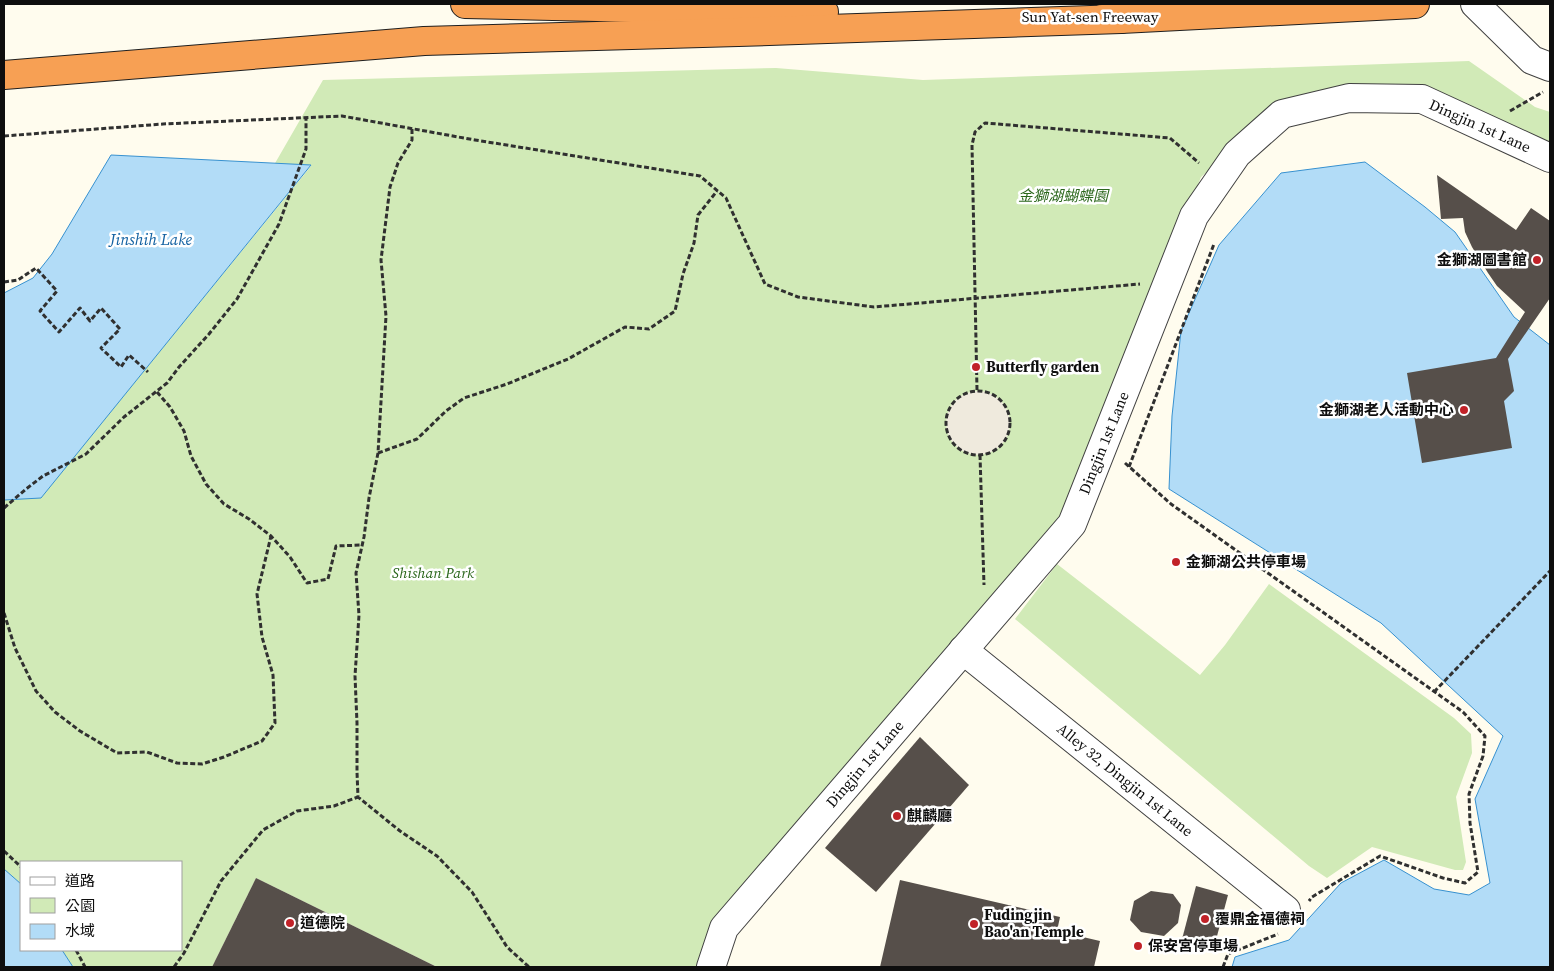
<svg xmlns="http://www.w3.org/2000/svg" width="1554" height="971" font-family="'Source Serif 4','Noto Sans TC',serif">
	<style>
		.green { fill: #d1eab7 }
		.plaza { fill: #efeadd }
		.water { fill: #b2dcf7; stroke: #3791d0 }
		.building { fill: #564f4a }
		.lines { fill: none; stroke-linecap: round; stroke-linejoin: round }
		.minor-casing { stroke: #414141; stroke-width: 30 }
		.highway-casing { stroke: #1f1f1f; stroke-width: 30 }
		.path { stroke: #303030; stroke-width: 3; stroke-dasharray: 5 2.5; stroke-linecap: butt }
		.minor { stroke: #fff; stroke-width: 28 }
		.highway { stroke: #f7a054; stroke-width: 28 }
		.poi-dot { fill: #c12228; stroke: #fff; stroke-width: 2 }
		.labels { text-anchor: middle; stroke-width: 5; stroke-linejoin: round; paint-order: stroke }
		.street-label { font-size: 15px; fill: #0e0e0e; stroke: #fff }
		.park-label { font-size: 15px; font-style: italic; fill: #2b671c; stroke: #fff }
		.poi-label { font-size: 15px; font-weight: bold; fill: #0e0e0e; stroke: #fff; text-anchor: start }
		.water-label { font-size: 16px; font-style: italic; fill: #1462a2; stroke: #fff }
	</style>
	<rect width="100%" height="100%" fill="#fffcee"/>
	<!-- green -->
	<g class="green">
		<path d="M1469 61 1535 107 1550 112V143L1423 95 1275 112 1201 177 1063 520 908 692 836 777 713 919 700 967H437L256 878 212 967H73L62 950H181V862H21V884L4 869V500L41 497 311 166 274 165 323 80 776 68 923 80Z"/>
		<path d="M1057 564 1200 675 1225 645 1269 584 1454 718 1471 734 1472 753 1456 797 1466 862 1463 870H1455L1372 847 1327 878 1309 866 1015 619Z"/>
	</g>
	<!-- plaza -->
	<circle class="plaza" cx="978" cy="423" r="32"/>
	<!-- water -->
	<g class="water">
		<path d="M111 155 311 165 41 498 4 500V293L33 278 52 254Z"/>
		<path d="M1365 162 1425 207 1455 232 1514 317 1550 345V967H1232L1235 957 1289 940 1341 883 1384 860 1434 889 1469 895 1490 883 1475 799 1503 736 1381 623 1169 489 1172 416 1181 331 1219 245 1281 173Z"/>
		<path d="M4 869 21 884V950H62L73 967H4Z"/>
	</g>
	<!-- building -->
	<g class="building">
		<path d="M1437 175 1516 230 1531 208 1550 221V298L1508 359 1514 391 1504 401 1512 448 1422 463 1407 373 1496 358 1525 312 1497 286 1488 273 1472 247 1465 232 1463 218 1441 219Z"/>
		<path d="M920 737 969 785 876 892 825 848Z"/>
		<path d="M256 878 437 967H212Z"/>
		<path d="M900 880 1060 917 1057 931 1100 941 1094 967H880Z"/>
		<path d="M1196 886 1228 895 1213 951 1181 943Z"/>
		<path d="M1151 891 1173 894 1181 905 1178 923 1164 936 1141 932 1130 920 1134 901Z"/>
	</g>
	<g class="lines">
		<defs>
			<g id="minor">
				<path d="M1475 4 1532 60 1550 67"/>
				<path d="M963 650 1286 910"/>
				<path d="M711 967 724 928 1072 524 1194 216 1237 154 1282 114 1349 98 1422 99 1550 158"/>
			</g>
			<g id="highway">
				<path d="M465 4 824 12"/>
				<path d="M1102 19H1121L1415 4"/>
				<path d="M4 75 424 41 738 32 1121 19"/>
			</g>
		</defs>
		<!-- minor casing -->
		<use href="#minor" class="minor-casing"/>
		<!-- highway casing -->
		<use href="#highway" class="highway-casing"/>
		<!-- path -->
		<g class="path">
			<path d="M1510 111 1543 92"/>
			<path d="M412 129V140L398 163 390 187 381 260 386 316 378 453 369 498 364 537 356 573 359 615 355 676 357 723V772L358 797 400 831 437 856 472 892 507 947 529 967"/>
			<path d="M4 136 163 124 342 116 475 140 700 176 726 198 765 284 798 297 874 307 1140 284"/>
			<path d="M4 282 18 280 36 268 57 291 40 311 59 332 80 308 90 321 101 308 120 329 101 348 121 367 129 355 148 372"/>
			<path d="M977 390 972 145 975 132 985 123 1170 138 1199 163"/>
			<circle cx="978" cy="423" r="32"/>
			<path d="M157 392 170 407 184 431 191 456 206 484 224 504 249 519 271 536 290 557 307 583 328 579 336 546 362 545"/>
			<path d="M378 453 417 439 446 411 464 398 507 384 568 359 625 327 649 329 675 311 683 274 694 243 698 215 717 191"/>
			<path d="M980 455 984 585"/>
			<path d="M1125 463 1171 504 1463 712 1485 736 1483 756 1469 794 1470 823 1478 872 1465 883 1443 878 1380 856 1312 897 1309 901"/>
			<path d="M1129 467 1214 244"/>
			<path d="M4 508 26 489 43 476 86 454 124 417 167 383 179 367 209 334 237 299 279 224 306 149V118"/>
			<path d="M4 613 15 648 36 691 55 712 80 731 117 753 147 752 177 763 202 764 224 757 262 741 275 723 273 675 262 637 257 594 271 536"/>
			<path d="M1434 692 1550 571"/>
			<path d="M4 851 21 867"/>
			<path d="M76 950 85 967"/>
			<path d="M174 967 184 953 221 881 263 830 297 811 334 806 358 797"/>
			<path d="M1223 967 1228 954 1278 934"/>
		</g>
		<!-- minor -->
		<use href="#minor" class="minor"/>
		<!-- highway -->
		<use href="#highway" class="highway"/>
	</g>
	<!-- markers -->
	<g class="poi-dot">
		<circle cx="1537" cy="260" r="5"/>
		<circle cx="976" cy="367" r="5"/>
		<circle cx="1464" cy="410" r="5"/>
		<circle cx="1176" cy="562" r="5"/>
		<circle cx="897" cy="816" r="5"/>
		<circle cx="1205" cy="919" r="5"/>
		<circle cx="290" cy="923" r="5"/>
		<circle cx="974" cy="924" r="5"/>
		<circle cx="1138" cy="946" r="5"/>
	</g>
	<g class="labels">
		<!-- street labels -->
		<g class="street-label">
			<text x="1090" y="22">Sun Yat-sen Freeway</text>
			<text transform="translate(1480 126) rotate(24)" y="5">Dingjin 1st Lane</text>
			<text transform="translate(1104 443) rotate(-68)" y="5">Dingjin 1st Lane</text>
			<text transform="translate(865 764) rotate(-49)" y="5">Dingjin 1st Lane</text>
			<text transform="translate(1125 780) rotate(39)" y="5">Alley 32, Dingjin 1st Lane</text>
		</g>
		<!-- park labels -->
		<g class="park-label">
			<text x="1063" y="201">金獅湖蝴蝶園</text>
			<text x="433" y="578">Shishan Park</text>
		</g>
		<!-- poi labels -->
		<g class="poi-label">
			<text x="1527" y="265" text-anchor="end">金獅湖圖書館</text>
			<text x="986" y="372">Butterfly garden</text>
			<text x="1454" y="415" text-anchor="end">金獅湖老人活動中心</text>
			<text x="1186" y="567">金獅湖公共停車場</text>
			<text x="907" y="821">麒麟廳</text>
			<text x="984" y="920">Fudingjin<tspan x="984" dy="17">Bao'an Temple</tspan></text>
			<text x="1215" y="924">覆鼎金福德祠</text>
			<text x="300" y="928">道德院</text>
			<text x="1148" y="951">保安宮停車場</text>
		</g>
		<!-- water labels -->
		<g class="water-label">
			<text x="151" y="245">Jinshih Lake</text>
		</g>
	</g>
	<!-- border -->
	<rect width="1554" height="971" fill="none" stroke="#0e0e0e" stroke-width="10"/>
	<!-- legend -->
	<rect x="20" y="861" width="162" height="90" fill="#ffffff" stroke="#9f9f9f"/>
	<rect x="30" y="877" width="25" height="8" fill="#ffffff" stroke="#9f9f9f"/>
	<text x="65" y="886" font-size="15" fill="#0e0e0e">道路</text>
	<rect x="30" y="898" width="25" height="15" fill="#d1eab7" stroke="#9f9f9f"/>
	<text x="65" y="911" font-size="15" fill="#0e0e0e">公園</text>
	<rect x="30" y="924" width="25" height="15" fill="#b2dcf7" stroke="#9f9f9f"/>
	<text x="65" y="936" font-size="15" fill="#0e0e0e">水域</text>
</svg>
